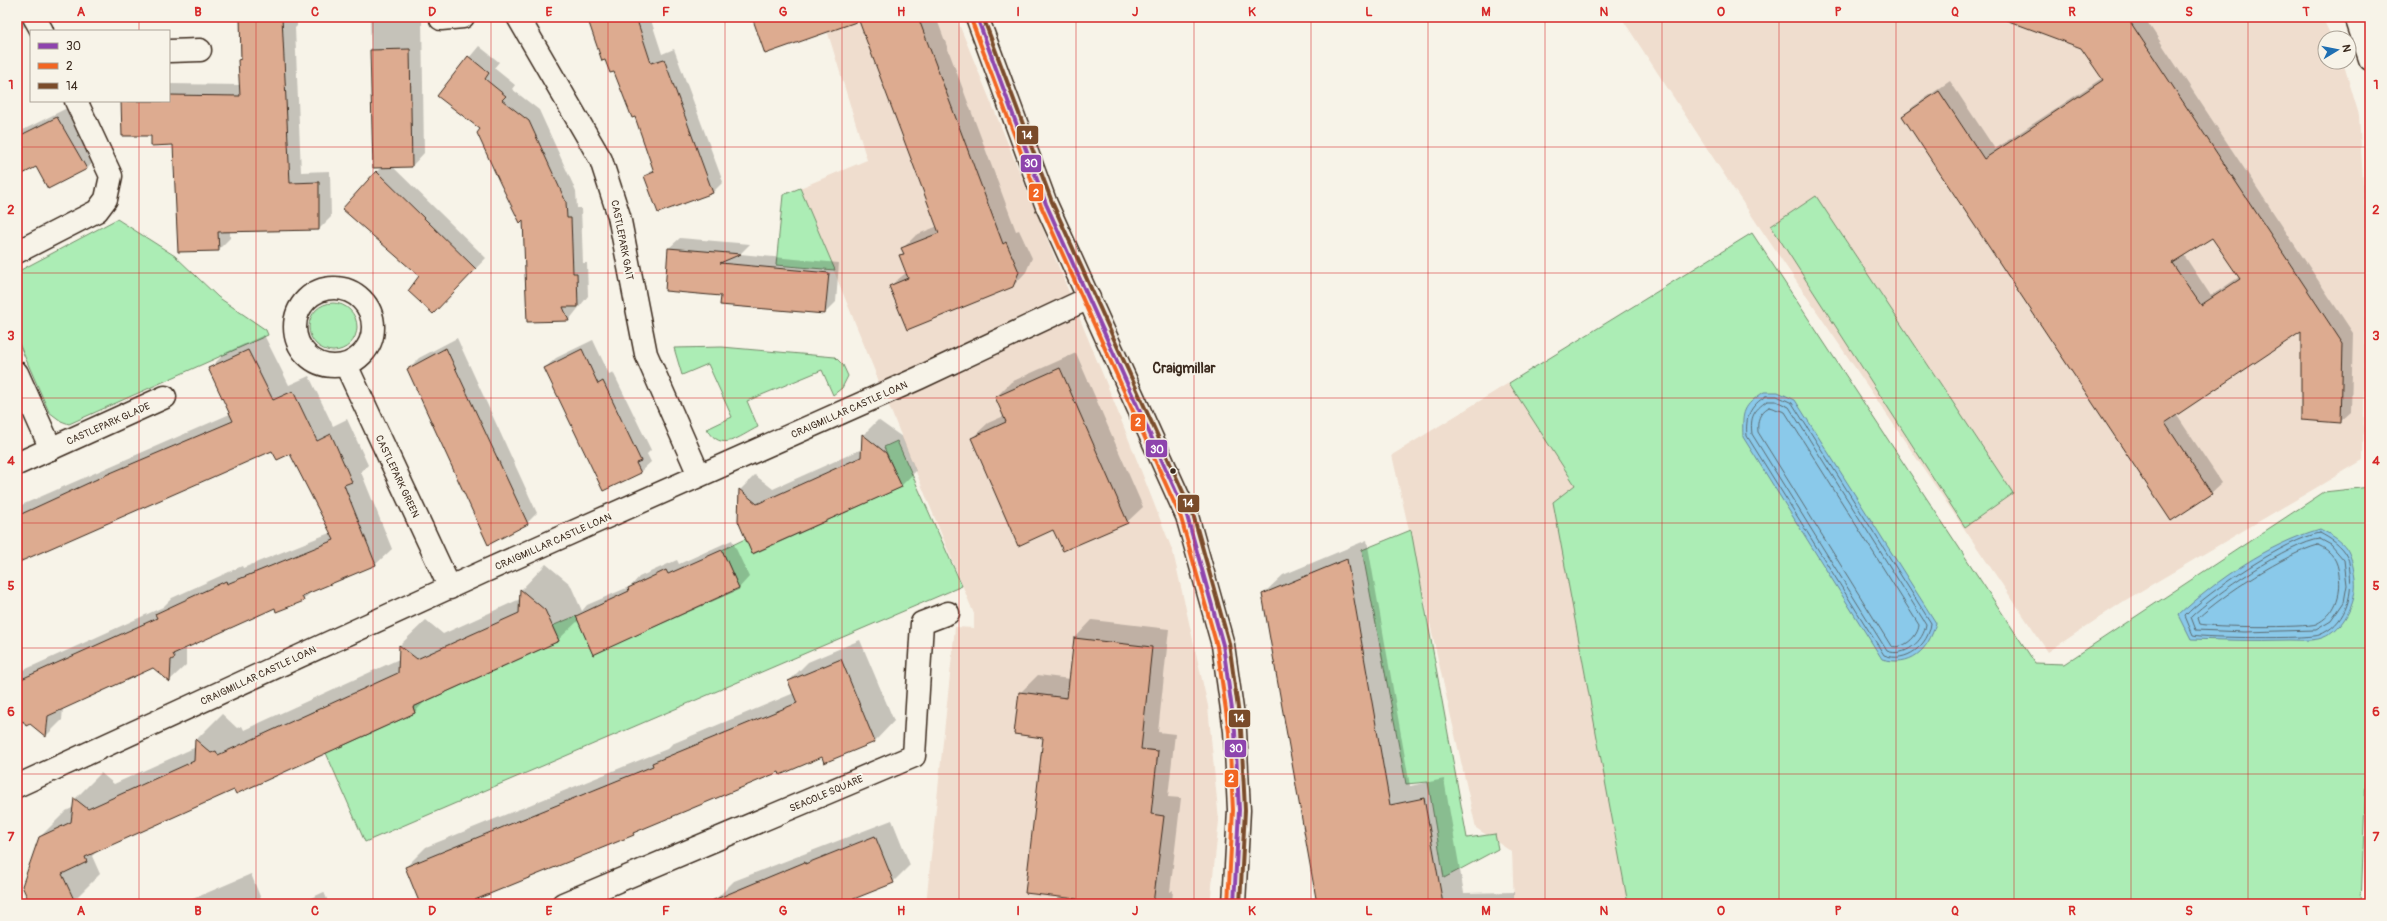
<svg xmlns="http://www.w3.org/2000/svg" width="2387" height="921" font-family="Pangolin,sans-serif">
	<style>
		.built { fill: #efddce }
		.green { fill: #acedb5; stroke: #748c6a }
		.water { fill: #8ac9ea; stroke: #6a8998 }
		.shadow { fill: #0003; fill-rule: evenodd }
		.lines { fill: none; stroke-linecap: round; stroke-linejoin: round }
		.shore { stroke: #5b6a70; stroke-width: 1 }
		.building { fill: #ddab90; stroke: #3b2a1e; fill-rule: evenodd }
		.minor-casing { stroke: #3b2a1e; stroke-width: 25 }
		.major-casing { stroke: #3b2a1e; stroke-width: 25 }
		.minor { stroke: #f7f3e8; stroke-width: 22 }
		.major { stroke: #f7f3e8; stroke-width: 22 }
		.bus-1-casing { stroke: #f7f3e8; stroke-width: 7 }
		.bus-2-casing { stroke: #f7f3e8; stroke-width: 7 }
		.bus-3-casing { stroke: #f7f3e8; stroke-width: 7 }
		.bus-1 { stroke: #8e44ad; stroke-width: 4 }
		.bus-2 { stroke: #f26522; stroke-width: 4 }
		.bus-3 { stroke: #7a4b2a; stroke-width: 4 }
		.grid { fill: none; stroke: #d62828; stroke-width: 1; stroke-opacity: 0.55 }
		.bus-dot { fill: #3b2a1e; stroke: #f7f3e8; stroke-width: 1.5 }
		.labels { text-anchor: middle; stroke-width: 4; stroke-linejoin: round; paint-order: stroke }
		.street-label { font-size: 10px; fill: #3b2a1e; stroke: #f7f3e8 }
		.district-label { font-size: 14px; font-weight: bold; fill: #3b2a1e; stroke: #f7f3e8 }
		.line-badge { stroke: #f7f3e8; stroke-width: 1.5 }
		.badge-label { font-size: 11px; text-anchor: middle; font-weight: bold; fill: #fff }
		.neatline { fill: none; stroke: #d62828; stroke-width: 1.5 }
		.grid-label { font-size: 13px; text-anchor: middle; font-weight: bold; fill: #d62828 }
	</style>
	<rect width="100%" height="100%" fill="#f7f3e8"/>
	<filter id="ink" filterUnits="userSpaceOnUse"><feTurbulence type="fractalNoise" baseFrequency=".025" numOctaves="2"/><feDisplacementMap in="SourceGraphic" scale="8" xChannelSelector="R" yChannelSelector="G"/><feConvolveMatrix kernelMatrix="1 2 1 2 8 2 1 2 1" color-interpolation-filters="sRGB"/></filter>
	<g filter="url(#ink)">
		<!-- built -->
		<g class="built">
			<path d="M823 17H956L1112 397 1173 552 1208 706 1219 821 1210 904H926L955 627 974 628V614L800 188 867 160Z"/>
			<path d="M1621 17H2322L2332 38H2325V62H2343L2359 115 2367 247 2363 460 2124 601 2048 652 1733 188Z"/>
			<path d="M1752 233 2035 663 2370 672 2361 904H1514L1512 852 1476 828 1392 455Z"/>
		</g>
		<!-- green -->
		<g class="green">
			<path d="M800 188 835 270 776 265 783 195Z"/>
			<path d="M1816 196 2013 493 1965 527 1771 226Z"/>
			<path d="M117 219 175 256 218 297 266 330 268 335 69 424 61 421 49 412 17 339V272Z"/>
			<path d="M1752 233 2035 663 2064 664 2324 492 2370 487V672L2361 904H1628L1553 502 1575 485 1509 383Z"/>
			<circle cx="333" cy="327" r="24"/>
			<path d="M722 347 835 357 843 365 848 376 842 388 833 395 822 370 747 401 758 427C738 437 722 453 707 429L732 417 708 364 682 375 674 348Z"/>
			<path d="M897 441 962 586 365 842 309 714 324 707 342 746 415 713 413 707 559 641 552 626 576 616 593 654 739 589 722 550 745 539 753 554 901 487 884 447Z"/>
			<path d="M1411 530 1467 838 1495 834 1498 849 1444 878 1428 782 1406 784 1362 550Z"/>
		</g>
		<!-- water -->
		<g class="water">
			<path d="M1764 392H1778L1795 400 1936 623C1928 651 1911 667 1882 659L1743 437C1742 411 1743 406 1764 392Z"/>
			<path d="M2320 529C2347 543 2351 549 2355 579 2358 602 2342 634 2318 639 2309 641 2297 640 2288 640 2255 641 2223 640 2191 639L2179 615C2218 579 2268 544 2320 529Z"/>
		</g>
		<!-- shadow -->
		<g class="shadow">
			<path d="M17 17H21L25 26 17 34Z"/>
			<path d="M240 17H297V26L295 28 301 172 330 171 331 217 319 229 230 231V238L218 250 174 144 152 134 122 101H169V84L241 85Z"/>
			<path d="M370 17H422L424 153 412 166 393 167 486 258 443 302 420 276 343 209 381 167H374Z"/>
			<path d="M579 17H650L662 54 674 49 723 182 713 192 645 176 654 168 636 116 615 71 606 58 589 19 580 22Z"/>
			<path d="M753 17H936L1016 231 1019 230 1032 258 1026 272 1013 286H890L907 272 900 256 904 252 903 248 916 235 938 226 859 20Z"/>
			<path d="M2052 17H2144L2353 333 2351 412 2340 422 2302 330 2176 414 2222 483 2211 493 1903 116 1914 106 1950 81 1995 149 2102 78 2082 47ZM2213 236 2239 277 2211 296 2184 255Z"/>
			<path d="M479 46 499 62 494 68 515 85 512 89 539 110 576 191 577 208H581L583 263H587L588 296 569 320 528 321 524 218 481 129 438 95Z"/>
			<path d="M67 108 96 159 87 169 36 165 17 176V133Z"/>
			<path d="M680 238 750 244 740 254 839 263 836 302 825 313 722 296 669 248Z"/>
			<path d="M264 335 289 385 309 376 333 426 347 419 368 465 361 472 392 549 376 564 312 591 303 600 275 607 186 647V665L170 680 154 667 63 708 62 720 46 736 31 723 24 720 17 723V667L21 665 24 670 163 607 172 598 242 566 243 568 332 532 291 452 273 449 17 562V507L230 414 210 368 225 353Z"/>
			<path d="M457 338 537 513 527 523 408 369 419 358Z"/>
			<path d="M593 340 609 374 613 372 651 450 647 454 651 462 640 472 545 368 556 358Z"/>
			<path d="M1076 353 1143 507 1127 522 1054 529 972 438 988 423 1004 416 996 397 1011 382Z"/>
			<path d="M878 420 902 437 916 471 901 486 753 553 740 490 755 475 773 489 862 449 863 435Z"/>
			<path d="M732 540 749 577 739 588 579 620 558 640 426 700 415 712 236 793 234 788 97 851 92 856 100 874 74 900 65 904H31L40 837 66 811 74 807 75 799 101 773 114 784 196 747V740L222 714 237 728 242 726 244 730 399 659 400 645 426 620 443 634 520 599 521 590 546 564 570 584 582 611 587 605 631 586 639 577 677 560 679 564Z"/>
			<path d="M1367 540 1410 786 1444 779 1464 893 1514 892V904H1319L1263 594 1283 575Z"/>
			<path d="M1092 620 1169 629 1158 732 1175 734 1168 797 1181 798 1170 892 1173 890 1172 904H1078L1044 737 1020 693 1038 675 1070 679 1075 638Z"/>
			<path d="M860 640 894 721 875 741 825 762 822 756 780 771 638 830 633 834 462 904H421L406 867 426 847 667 749 672 744 794 693 789 681 808 662Z"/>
			<path d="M892 820 910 865 893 882 838 904H720L717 898 734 881Z"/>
			<path d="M251 874 263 904H181Z"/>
			<path d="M324 892 329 904H285L298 899 300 903Z"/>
		</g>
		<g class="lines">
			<!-- shore -->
			<g class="shore">
				<path d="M1766 396H1777L1792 403 1931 623C1929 645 1906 664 1884 655L1747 436C1745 417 1750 406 1766 396Z"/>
				<path d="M1767 401H1776L1789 407 1926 624C1924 641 1905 658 1887 651L1752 434C1750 417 1753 411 1767 401Z"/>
				<path d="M1769 407 1785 412 1919 625C1918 637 1903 650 1891 646L1758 432C1757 420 1759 413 1769 407Z"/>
				<path d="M2320 533C2331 539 2341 545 2347 557 2350 561 2349 567 2350 572 2353 597 2345 625 2319 635 2309 639 2204 638 2193 635L2185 616C2207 592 2288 538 2320 533Z"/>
				<path d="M2320 539 2331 545 2344 560 2347 585 2344 602 2331 621 2316 630 2244 632 2196 630 2191 617C2212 596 2291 542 2320 539Z"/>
				<path d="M2318 545C2332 551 2338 561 2339 575 2342 595 2335 615 2316 624 2306 628 2210 627 2200 624L2198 618C2224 594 2285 554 2318 545Z"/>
			</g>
		</g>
		<!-- building -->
		<g class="building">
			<path d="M240 17H282L290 183 319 182V230L218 232 219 251 178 252 173 145 151 146V136H122L121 101H169V95L240 96 238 60 241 59Z"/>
			<path d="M587 17H636L651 63 664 59 713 193 658 213 644 176 654 172 635 117 632 118 614 72 610 73 605 60 602 61Z"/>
			<path d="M752 17H918L1003 244 1006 242 1019 272 1013 287 907 330 889 286 908 278 899 255 904 254 901 248 939 233 859 21 765 54Z"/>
			<path d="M2007 17H2121L2129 20 2343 344 2341 423 2301 420V332L2165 423 2212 494 2171 521 1902 116 1939 91 1984 159 2103 80 2081 48 2006 20ZM2212 238 2240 279 2201 305 2172 263Z"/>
			<path d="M410 49 412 167 373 168 370 50Z"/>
			<path d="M468 56 489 73 485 79 506 96 502 100 529 121 566 202 567 218H571L573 273H577L578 307H563L569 321 527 322 523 220 520 223 500 183 477 133 480 129 437 96Z"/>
			<path d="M57 117 87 169 48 189 36 167 17 177V137Z"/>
			<path d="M376 171 476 269 433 314 408 291 419 276 342 209Z"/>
			<path d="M668 248 741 254 720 263 829 273 825 314 720 305 721 296 665 291Z"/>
			<path d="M446 348 528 524 488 545 407 369Z"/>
			<path d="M582 349 598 384 603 381 641 461 636 463 641 473 603 491 544 368Z"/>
			<path d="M248 350 273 400 293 391 317 441 331 434 352 482 344 485 376 565 302 596 304 601 276 612 275 608 173 654 175 658 171 660 170 682 153 668 48 716 46 737 30 724 26 726 23 721 17 724V681L157 618 155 614 226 581 227 584 334 540 290 454 277 460 272 451 17 563V516L108 474 233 421 208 368Z"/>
			<path d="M1060 368 1128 523 1063 551 1053 530 1018 546 971 438 1006 422 995 397Z"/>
			<path d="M862 434 886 453 902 487 752 554 738 521 739 489 757 504 861 457Z"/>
			<path d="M722 550 739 588 593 655 576 616 629 591 628 588 666 570 668 574Z"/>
			<path d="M1347 559 1390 805 1424 798 1443 904H1317L1262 594Z"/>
			<path d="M520 589 545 610 559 641 413 707 415 713 236 794 234 790 85 857 87 862 62 874 76 904H30L22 886 39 837 71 822 74 798 88 809 194 761 195 739 211 753 216 751 218 755 398 673 399 645 417 659 519 613Z"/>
			<path d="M1074 638 1152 647 1141 749 1158 751 1151 814 1164 816 1153 904H1077V899L1025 893 1043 738 1014 734 1019 692 1067 698Z"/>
			<path d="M841 659 875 742 824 763 822 757 780 775 779 772 633 833 634 835 465 904H420L405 867 653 766 652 763 797 703 788 681Z"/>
			<path d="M875 836 894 883 841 904H704L805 862V864Z"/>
		</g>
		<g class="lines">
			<defs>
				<g id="minor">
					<path d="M34 17 42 31"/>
					<path d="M518 17 601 160 619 216 646 354 699 475"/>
					<path d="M2356 17 2370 59"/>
					<path d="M441 19 463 17"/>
					<path d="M169 51 200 50"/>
					<path d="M17 252 97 211 106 199 111 176 76 101"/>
					<circle cx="334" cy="327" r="39"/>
					<path d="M346 365 450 588"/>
					<path d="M17 373 51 449"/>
					<path d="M17 464 165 397"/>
					<path d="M17 786 483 572 919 378 1089 298"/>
					<path d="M563 904 914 756 922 623 948 613"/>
				</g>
				<path id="major" d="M977 17 1046 204 1187 516 1223 645 1235 731 1239 810 1234 904"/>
			</defs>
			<!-- minor casing -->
			<use href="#minor" class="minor-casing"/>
			<!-- major casing -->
			<use href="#major" class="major-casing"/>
			<!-- minor -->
			<use href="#minor" class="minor"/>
			<!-- major -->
			<use href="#major" class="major"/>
			<defs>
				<path id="bus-1" d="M977 17 1046 204 1187 516 1223 645 1235 731 1239 810 1234 904"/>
				<path id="bus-2" d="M971 19 1041 206 1181 518 1217 646 1229 732 1233 810 1228 904"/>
				<path id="bus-3" d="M983 17 1052 202 1193 514 1229 643 1241 730 1245 810 1240 904"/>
			</defs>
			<!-- bus-1 casing -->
			<use href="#bus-1" class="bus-1-casing"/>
			<!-- bus-2 casing -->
			<use href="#bus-2" class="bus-2-casing"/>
			<!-- bus-3 casing -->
			<use href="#bus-3" class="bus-3-casing"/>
			<!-- bus-1 -->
			<use href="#bus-1" class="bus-1"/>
			<!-- bus-2 -->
			<use href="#bus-2" class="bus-2"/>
			<!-- bus-3 -->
			<use href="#bus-3" class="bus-3"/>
		</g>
	</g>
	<!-- grid -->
	<path class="grid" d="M139 17V31M256 17V904M373 17V904M491 17V904M608 17V904M725 17V904M842 17V904M959 17V904M1076 17V904M1194 17V904M1311 17V904M1428 17V904M1545 17V904M1662 17V904M1779 17V904M1896 17V904M2014 17V904M2131 17V904M2248 17V904M139 101V904M17 147H2370M17 273H2370M17 398H2370M17 523H2370M17 648H2370M17 774H2370"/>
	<!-- markers -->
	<circle class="bus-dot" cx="1173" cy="471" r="3.5"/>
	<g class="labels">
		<!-- street labels -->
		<g class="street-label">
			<text transform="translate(623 240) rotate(79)" y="4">CASTLEPARK GAIT</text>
			<text transform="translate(849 409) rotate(-24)" y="4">CRAIGMILLAR CASTLE LOAN</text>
			<text transform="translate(108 423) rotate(-24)" y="4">CASTLEPARK GLADE</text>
			<text transform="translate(398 476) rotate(65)" y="4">CASTLEPARK GREEN</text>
			<text transform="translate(553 541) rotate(-24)" y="4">CRAIGMILLAR CASTLE LOAN</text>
			<text transform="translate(258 675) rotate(-25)" y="4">CRAIGMILLAR CASTLE LOAN</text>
			<text transform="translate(826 793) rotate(-23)" y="4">SEACOLE SQUARE</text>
		</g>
		<!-- district labels -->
		<g class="district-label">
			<text x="1184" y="373">Craigmillar</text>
		</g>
	</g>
	<g class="line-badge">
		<rect x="1016" y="125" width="23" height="20" rx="4" fill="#7a4b2a"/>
		<rect x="1020" y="154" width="22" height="19" rx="4" fill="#8e44ad"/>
		<rect x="1028" y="183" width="16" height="19" rx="4" fill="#f26522"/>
		<rect x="1130" y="413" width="16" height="19" rx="4" fill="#f26522"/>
		<rect x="1145" y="439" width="23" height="19" rx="4" fill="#8e44ad"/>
		<rect x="1177" y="494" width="23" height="19" rx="4" fill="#7a4b2a"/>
		<rect x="1228" y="709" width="23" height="19" rx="4" fill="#7a4b2a"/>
		<rect x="1224" y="739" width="23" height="19" rx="4" fill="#8e44ad"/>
		<rect x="1224" y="769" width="15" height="19" rx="4" fill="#f26522"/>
	</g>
	<g class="badge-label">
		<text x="1027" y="139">14</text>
		<text x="1031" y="167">30</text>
		<text x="1036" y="197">2</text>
		<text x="1138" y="426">2</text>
		<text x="1157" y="453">30</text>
		<text x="1188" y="507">14</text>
		<text x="1239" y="722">14</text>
		<text x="1236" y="752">30</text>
		<text x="1231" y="782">2</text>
	</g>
	<!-- margin -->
	<rect width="2387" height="921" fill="none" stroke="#f7f3e8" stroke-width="44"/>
	<!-- legend -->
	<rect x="30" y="30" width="140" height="72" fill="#f7f3e8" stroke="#aca397"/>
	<rect x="38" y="43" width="20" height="6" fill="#8e44ad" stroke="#aca397"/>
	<text x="66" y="50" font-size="12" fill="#3b2a1e">30</text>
	<rect x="38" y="63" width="20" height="6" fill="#f26522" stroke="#aca397"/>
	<text x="66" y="70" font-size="12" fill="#3b2a1e">2</text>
	<rect x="38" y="83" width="20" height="6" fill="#7a4b2a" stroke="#aca397"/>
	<text x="66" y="90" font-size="12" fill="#3b2a1e">14</text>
	<!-- north arrow -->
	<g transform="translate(2337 50) rotate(80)"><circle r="19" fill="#f7f3e8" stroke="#aca397"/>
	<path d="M0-3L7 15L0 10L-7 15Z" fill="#1f6fb2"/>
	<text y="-6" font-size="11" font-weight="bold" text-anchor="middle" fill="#3b2a1e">N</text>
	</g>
	<rect x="22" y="22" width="2343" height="877" class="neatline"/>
	<g class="grid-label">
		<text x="81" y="16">A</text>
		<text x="198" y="16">B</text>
		<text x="315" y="16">C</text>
		<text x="432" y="16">D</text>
		<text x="549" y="16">E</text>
		<text x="666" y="16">F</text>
		<text x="783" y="16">G</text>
		<text x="901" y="16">H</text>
		<text x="1018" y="16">I</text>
		<text x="1135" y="16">J</text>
		<text x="1252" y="16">K</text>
		<text x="1369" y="16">L</text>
		<text x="1486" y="16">M</text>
		<text x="1604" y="16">N</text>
		<text x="1721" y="16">O</text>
		<text x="1838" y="16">P</text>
		<text x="1955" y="16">Q</text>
		<text x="2072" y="16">R</text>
		<text x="2189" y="16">S</text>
		<text x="2306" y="16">T</text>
		<text x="11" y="89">1</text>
		<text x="2376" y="89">1</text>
		<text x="11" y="214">2</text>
		<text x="2376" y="214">2</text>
		<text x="11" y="340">3</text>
		<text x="2376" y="340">3</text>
		<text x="11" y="465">4</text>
		<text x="2376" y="465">4</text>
		<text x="11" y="590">5</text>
		<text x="2376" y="590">5</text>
		<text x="11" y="716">6</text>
		<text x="2376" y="716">6</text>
		<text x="11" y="841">7</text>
		<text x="2376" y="841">7</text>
		<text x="81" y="915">A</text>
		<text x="198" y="915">B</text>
		<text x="315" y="915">C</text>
		<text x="432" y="915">D</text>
		<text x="549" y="915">E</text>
		<text x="666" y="915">F</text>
		<text x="783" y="915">G</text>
		<text x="901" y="915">H</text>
		<text x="1018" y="915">I</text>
		<text x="1135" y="915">J</text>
		<text x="1252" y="915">K</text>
		<text x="1369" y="915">L</text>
		<text x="1486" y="915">M</text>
		<text x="1604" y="915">N</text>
		<text x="1721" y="915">O</text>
		<text x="1838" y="915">P</text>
		<text x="1955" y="915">Q</text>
		<text x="2072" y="915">R</text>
		<text x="2189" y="915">S</text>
		<text x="2306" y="915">T</text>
	</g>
</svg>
